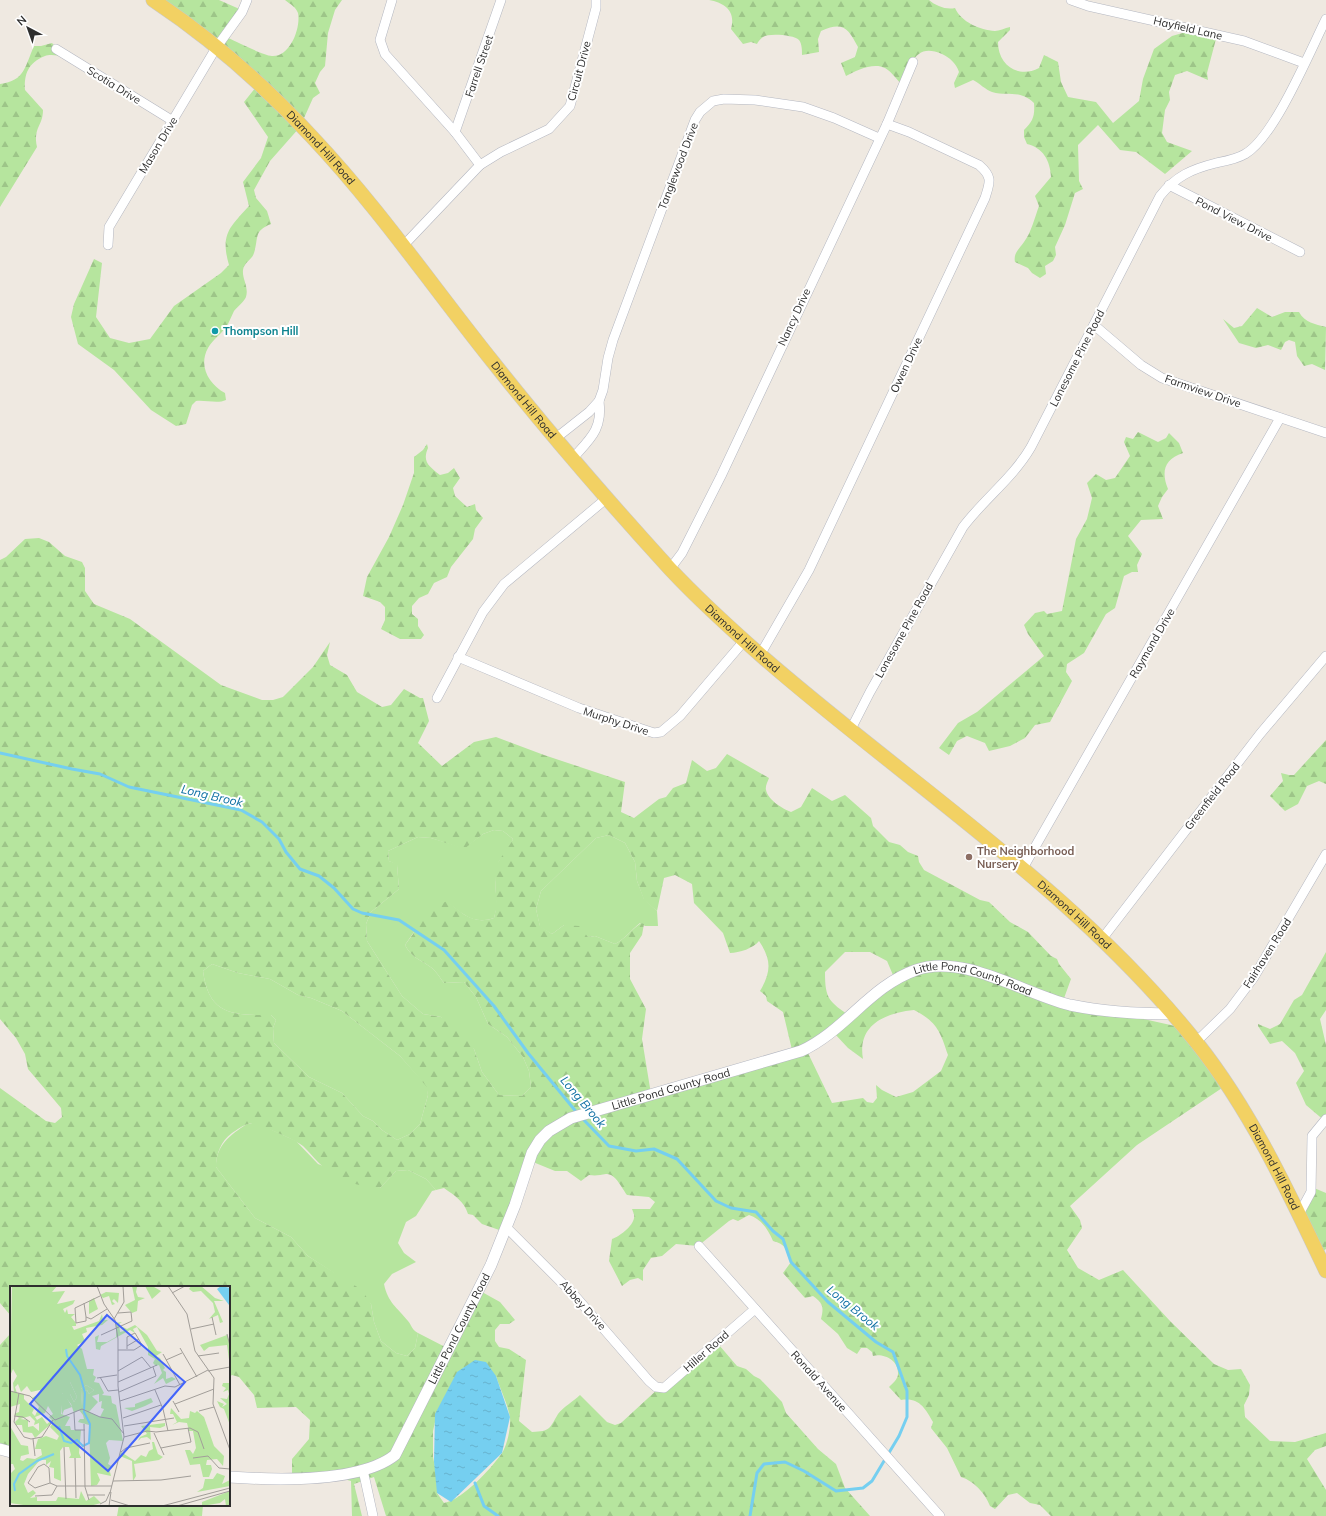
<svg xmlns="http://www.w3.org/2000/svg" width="1326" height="1516" font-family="Mulish,sans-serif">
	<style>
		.grass { fill: #b6e59e }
		.forest { fill: url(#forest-firs); fill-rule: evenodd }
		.water { fill: url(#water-ripples) }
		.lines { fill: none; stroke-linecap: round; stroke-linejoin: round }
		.stream { stroke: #75cff0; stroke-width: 3 }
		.minor-casing { stroke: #b4b7c1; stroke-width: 10 }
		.tertiary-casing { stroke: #b4b7c1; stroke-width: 12 }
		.primary-casing { stroke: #c9c9c9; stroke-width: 15 }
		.minor { stroke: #fff; stroke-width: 9 }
		.tertiary { stroke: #fff; stroke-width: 11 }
		.primary { stroke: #f2d163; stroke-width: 14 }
		.culture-dot { fill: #0f9aa8; stroke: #fff; stroke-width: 1.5 }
		.education-dot { fill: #8d6e63; stroke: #fff; stroke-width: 1.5 }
		.labels { text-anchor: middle; stroke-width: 4; stroke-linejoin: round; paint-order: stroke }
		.street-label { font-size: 11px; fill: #2e2e2e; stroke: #fff }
		.culture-label { font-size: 11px; font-weight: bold; fill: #0d838f; stroke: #fff; text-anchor: start }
		.education-label { font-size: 11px; font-weight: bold; fill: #785e54; stroke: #fff; text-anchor: start }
		.water-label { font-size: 12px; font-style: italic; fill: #0d6fa3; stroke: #fff }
		.inset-river { fill: none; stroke: #75cff0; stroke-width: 2 }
		.inset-road { fill: none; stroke: #a29e99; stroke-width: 1 }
		.view { fill: #4264fb; fill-opacity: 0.15; stroke: #4264fb; stroke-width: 2 }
		.inset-edge { fill: none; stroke: #2e2e2e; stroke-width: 2 }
	</style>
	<defs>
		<pattern id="forest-firs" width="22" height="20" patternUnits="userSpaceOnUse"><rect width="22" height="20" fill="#b6e59e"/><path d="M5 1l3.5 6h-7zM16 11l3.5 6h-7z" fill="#9dc588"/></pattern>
		<pattern id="water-ripples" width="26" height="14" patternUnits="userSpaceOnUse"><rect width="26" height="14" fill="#75cff0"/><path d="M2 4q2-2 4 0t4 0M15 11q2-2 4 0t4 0" fill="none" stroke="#66b2ce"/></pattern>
	</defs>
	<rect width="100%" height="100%" fill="#efe9e1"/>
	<!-- grass -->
	<g class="grass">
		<path d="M494 830 503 831 513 839 508 850 499 861 495 882 497 906 494 918C473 925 463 914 447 902L418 926 405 945C411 957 419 959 429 966 435 969 440 978 444 983L464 982 476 997 488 1024 507 1037 523 1057 529 1071 531 1087 522 1096 499 1095 482 1072 474 1049 441 1017 423 1014 402 996 367 941 366 924 371 912 399 889 397 865 389 861 388 851 418 837 431 838 464 848 483 834Z"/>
		<path d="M609 835 625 843 635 862 637 881 644 899 657 911 658 926H645L640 923C631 930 625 939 615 944L595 936 588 937 564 925 552 934 540 927 536 909 541 891 596 838Z"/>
		<path d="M212 964 238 973 270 979 298 995 311 998 342 1011 400 1056 427 1086 428 1095 420 1124 410 1134 397 1140 382 1130 373 1121 363 1116 342 1093 309 1077 274 1043 273 1028 276 1020 271 1015C233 1015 209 1016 203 971Z"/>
		<path d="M247 1124H259L296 1141 318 1164 380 1188 396 1171 408 1170 426 1179 436 1190 432 1191 416 1216 406 1222 398 1243 404 1253 416 1262 392 1274 384 1284C388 1303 397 1307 408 1321 412 1326 412 1330 418 1333L415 1348 407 1356 396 1353 381 1341 374 1322 371 1304 334 1273 308 1256 291 1237 255 1218 216 1167C216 1145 230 1135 247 1124Z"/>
	</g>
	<!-- forest -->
	<g class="forest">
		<path d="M153 0H219L244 11 228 38C238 42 262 55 272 56 290 57 301 28 298 13 296 7 290 4 285 0H342L335 10 328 33 325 66 320 72 315 83 320 93 313 98 300 127 270 161 254 190 256 198 267 211 271 224C253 231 259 238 254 253 252 260 244 262 243 270 242 279 249 287 246 297 244 302 238 306 234 311 232 315 230 320 228 324 223 333 213 339 208 348 198 366 209 384 225 393L226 400C218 404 206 400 196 401L192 405 186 424 176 426 151 410 114 370 78 344 71 317 74 304 94 259 102 263 96 317 110 338 129 343 150 339 174 306 221 273 229 265C220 234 230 227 249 206L243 182 261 158 268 137 244 102 256 87Z"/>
		<path d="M709 0H929C936 6 946 10 955 8 961 22 980 30 995 31 999 31 1005 28 1010 27V30L998 42C998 65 1018 79 1039 68L1044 55 1058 62 1061 82 1068 97 1096 102 1113 123 1139 101 1143 79 1154 49 1172 36 1186 32 1216 39 1207 73 1208 80 1187 71 1175 75 1169 92 1170 100 1165 110 1162 133 1167 142 1192 151 1165 174 1136 152 1120 150 1098 125 1078 145 1079 181 1083 189 1075 193 1065 225 1055 247 1056 255 1053 261 1045 266 1046 274 1040 278 1032 273 1028 268 1015 262C1013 253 1020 248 1024 242 1031 233 1035 217 1039 206L1035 196 1051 177C1050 160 1043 148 1027 144L1024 137V130C1033 121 1035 116 1034 103 1019 89 1009 97 992 92 986 90 979 83 973 80L955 88 954 83 959 72C956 63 950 58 942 54 915 42 910 65 903 86 898 81 892 72 885 68 874 62 856 70 846 76L841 63 855 57 858 47C848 28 843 21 821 31L818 39 819 52 802 55C802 50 802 44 799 40 794 35 769 33 763 37 760 39 758 42 757 44L751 42 743 44 731 29C736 11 725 3 709 0Z"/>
		<path d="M52 43 64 56C59 56 50 54 45 56 28 63 24 74 25 90L43 110C43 126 33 127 37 147L0 207V84C25 81 25 66 34 46H41Z"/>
		<path d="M1257 308 1272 317 1285 312H1299C1305 323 1315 324 1326 327L1325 370 1312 364 1304 366 1297 356 1295 342 1289 340 1285 342 1281 350 1268 345 1256 348 1239 343 1223 319 1234 328 1242 326Z"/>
		<path d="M1138 432 1158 442 1166 438 1169 433 1179 443 1183 453C1164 459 1161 472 1168 489L1162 497 1158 506 1163 519 1141 520 1128 536 1142 554 1137 565 1138 572H1132L1124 576 1115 608 1106 614 1084 653 1067 664 1066 672 1072 681 1050 722 1035 725 1025 738 1010 746 989 751 985 743 967 736 957 741 949 755 939 748 958 723 977 712 1044 656 1028 634 1024 625 1035 613 1044 611 1047 614 1062 611 1076 539 1087 519 1092 498 1087 483 1096 474 1106 480 1115 478 1130 456 1124 442 1126 437 1133 439Z"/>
		<path d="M427 444 428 448C422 462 429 466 440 475L448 473 454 468 460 478 453 488 455 496 467 507 475 504 476 510 483 518 475 529 473 539 451 567 447 577 434 583 428 594 419 598 412 606V614L418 619V626L424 635 421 639H400L381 629 385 620V607L380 602 363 596 367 577 389 537 403 505 414 473V457L423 450Z"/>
		<path d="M39 538 49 542 65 556 82 562 85 568V591L94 604 130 619 221 685 262 700H273L283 697 313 667 330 642 327 655 330 665 347 675 357 692 382 707 391 705 404 689 420 698H423L429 721 418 743 442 766 474 742 496 737 544 755 625 782 621 812 634 818 659 799 666 797 673 788 686 783 692 760 707 771 716 768 727 754 769 778C768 781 765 786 766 790 768 800 783 809 791 812L801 807 812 788 832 801 845 795 871 818 873 826 889 842 900 845 908 852 918 856 919 862 924 870 980 900 989 902 1010 922 1028 932 1051 956 1057 959 1059 964 1071 979 1063 1001 1175 1026 1225 1086 1137 1145 1070 1206 1080 1220 1082 1228 1067 1250 1078 1268 1099 1280 1123 1270 1170 1321 1214 1364 1228 1370 1241 1369 1250 1385 1249 1395 1244 1405 1245 1417 1270 1441 1295 1442 1326 1433V1446L1315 1450 1307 1459 1326 1490V1516H1051L1040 1505 1030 1503 1017 1493 1008 1495 995 1509 990 1506C985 1493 974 1481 961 1477L947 1448 931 1428 933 1422C925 1408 919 1397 901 1400L889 1387C893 1383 898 1379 898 1374 899 1360 883 1353 873 1356L872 1352 867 1348H861L857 1354 847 1348 838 1334 821 1319C824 1307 823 1303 813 1296L805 1298 783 1273 791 1262C788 1250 785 1244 773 1241 768 1229 761 1219 749 1215L738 1221 733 1219 729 1221 698 1246 676 1244 662 1256 651 1258 643 1270V1281L638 1278 630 1280 622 1286 609 1261 612 1239C619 1237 633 1226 634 1218 635 1215 633 1212 632 1209H650L655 1202 649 1197 627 1195C622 1188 615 1173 606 1174 600 1175 596 1176 589 1175L581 1181 567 1171H555L533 1162 505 1232 482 1224 473 1215 468 1214C464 1201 455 1196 444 1188L436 1190 426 1179 408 1170 396 1171 380 1188C364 1186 348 1184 334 1175 321 1167 314 1157 303 1146 296 1140 256 1122 248 1124 243 1125 237 1130 232 1133 221 1141 216 1154 216 1167L255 1218 291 1237 308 1256 362 1290 371 1304 374 1322 381 1341 396 1353 407 1356 415 1348 418 1333 451 1350 482 1292 500 1302 515 1320 509 1324H500L495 1330V1341L499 1347 509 1349 526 1360 519 1421 532 1432C551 1431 549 1429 558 1414 563 1407 574 1401 580 1395L607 1422 615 1425 621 1423 659 1388 719 1345 737 1366 746 1369 754 1376 760 1379 782 1402 786 1413 818 1449 836 1464 845 1488 870 1516H386L374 1477 354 1484 362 1516H352L351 1481 336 1477 292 1481V1459L309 1439 310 1420 296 1407 257 1408 254 1395 239 1377 232 1375 229 1377V1287H11V1316L0 1303V1088L46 1121 55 1123 62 1117 61 1108 28 1069 25 1054 16 1038 0 1019V560L6 557 25 539ZM494 830 503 831 513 839C509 848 497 860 496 868 493 886 499 900 494 918 473 925 463 914 447 901L423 912 413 934 405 945C411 957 419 959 429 966 435 969 440 978 444 983L464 982 476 997 488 1024 507 1037 523 1057 529 1071 531 1087 522 1096 499 1095 482 1072 474 1049 467 1035 457 1025 441 1017 423 1014 402 996 367 941 366 924 371 912 399 889 397 864 389 861 388 851 418 837 431 838 464 849 483 834ZM609 835 625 843 635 862 637 881 644 900 657 911 664 878 675 875 692 884 694 903 723 933 730 953C739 953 754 948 759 941 772 960 771 972 760 991L766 996 767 1001 783 1012 793 1054 651 1094 642 1039 646 1009 630 979V953L642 935 644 924 641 923C631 930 625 939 615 944L595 936 588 937 579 926 564 925 552 934 540 926 536 909 541 891 596 838ZM845 952H870L887 961 896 982 851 1017C829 1001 825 1000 825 972ZM212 964 238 973 270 979 298 995 311 998 342 1011 400 1056 426 1086 428 1095 420 1124 410 1134 397 1140 382 1130 373 1121 363 1116 342 1093 309 1077 274 1043 273 1028 276 1020 271 1015C233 1015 209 1016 203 971ZM914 1010C937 1022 940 1031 948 1055L941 1071 913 1092 896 1097 882 1090 876 1085 877 1098 873 1103 867 1102 863 1098 832 1103 807 1051 834 1033 848 1048 863 1059C857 1025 885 1013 914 1010ZM496 1376C500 1389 508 1404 510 1418 511 1428 507 1445 502 1453 491 1469 462 1500 444 1503L437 1493V1477L433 1457V1431L437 1413Z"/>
		<path d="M1326 740V784L1319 781 1307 786 1298 804 1285 811 1270 796 1283 781 1281 773 1289 775H1294Z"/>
		<path d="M1326 952V1010L1320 1019 1326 1045V1122L1306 1105 1296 1083 1304 1071 1295 1053 1282 1041 1270 1044 1258 1026V1024L1270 1029 1280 1024 1294 1000 1302 995Z"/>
		<path d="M1314 1188 1326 1193V1249L1319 1254 1298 1211Z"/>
		<path d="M11 1333V1453L0 1450V1345Z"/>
		<path d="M119 1505H203L202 1516H117Z"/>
	</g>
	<!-- water -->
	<path class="water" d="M475 1360 486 1362 496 1376 510 1417 502 1453 451 1502 437 1493 434 1462 435 1414 457 1372Z"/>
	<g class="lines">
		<!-- stream -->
		<g class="stream">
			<path d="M0 753 72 769 100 774 129 787 241 810 262 822 279 839 286 852 300 869 319 876 334 888 353 909 362 913 399 920 444 950 494 1006 528 1053 578 1114"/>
			<path d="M582 1118 609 1146 636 1151 654 1149 677 1159 716 1201 731 1208 756 1212 773 1231 783 1239 791 1262 828 1302 876 1342 893 1352 907 1391V1417L899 1436 872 1481 863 1488 836 1491 804 1471 785 1462 764 1464 757 1473 750 1516"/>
			<path d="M475 1483 484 1506 498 1516"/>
		</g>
		<defs>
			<g id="minor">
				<path d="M392 0 380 40 385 54 455 132 480 165"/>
				<path d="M1071 0 1088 6 1244 41 1304 63"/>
				<path d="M56 49 173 121"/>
				<path d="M455 132 501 0"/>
				<path d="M1169 185 1300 252"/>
				<path d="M108 245 109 227 216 48 242 12 247 0"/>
				<path d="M403 246 480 165 501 152 549 129 570 106 596 8V0"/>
				<path d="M1094 325 1141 365 1162 378 1326 433"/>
				<path d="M556 438 589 412 599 401 603 390 608 358 613 340 695 120 700 112 713 101 724 99 755 100 803 107 834 118 879 138"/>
				<path d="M573 458C590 439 603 429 599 401"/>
				<path d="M670 569 682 553 721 476 887 124 913 62"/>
				<path d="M760 655 809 570 985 198C990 182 993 177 979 165L909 132 887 124"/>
				<path d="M458 657 579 708 654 733 661 732 680 716 744 641"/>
				<path d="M437 698 483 612 504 584 607 498"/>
				<path d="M850 731 870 692 963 527C984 499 1013 478 1031 447L1160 196C1176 176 1192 169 1216 163 1226 161 1237 159 1245 154 1274 138 1310 51 1326 19"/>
				<path d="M1023 868 1280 418"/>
				<path d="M1102 939 1260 734 1326 656"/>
				<path d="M1196 1042 1230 1009 1254 977 1326 854"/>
				<path d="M1299 1214 1311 1192 1312 1136 1326 1119"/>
				<path d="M506 1227 576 1297 649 1381 656 1387 664 1388 755 1309"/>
				<path d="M699 1246 940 1516"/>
				<path d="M363 1470 373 1516"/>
			</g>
			<g id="tertiary">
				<path d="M0 1449 11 1452"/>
				<path id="s1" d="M229 1477C273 1480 360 1483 395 1455L491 1265 515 1205 532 1153 540 1140 549 1131 571 1118 801 1051C845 1031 870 986 916 970 963 953 1024 994 1070 1005 1104 1012 1138 1014 1172 1014"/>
			</g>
			<g id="primary">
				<path id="s2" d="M153 0C210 38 265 86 312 137 378 207 433 287 493 362 549 433 609 502 670 569 700 601 732 630 765 659 910 785 1076 891 1197 1043 1251 1111 1289 1193 1326 1271"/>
			</g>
		</defs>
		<!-- minor casing -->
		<use href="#minor" class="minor-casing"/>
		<!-- tertiary casing -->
		<use href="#tertiary" class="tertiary-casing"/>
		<!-- primary casing -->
		<use href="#primary" class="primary-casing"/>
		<!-- minor -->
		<use href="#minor" class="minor"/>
		<!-- tertiary -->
		<use href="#tertiary" class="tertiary"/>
		<!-- primary -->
		<use href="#primary" class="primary"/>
	</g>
	<!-- markers -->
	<circle class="culture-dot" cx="215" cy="331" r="4"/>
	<circle class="education-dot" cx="969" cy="857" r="4"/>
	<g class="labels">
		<!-- street labels -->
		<g class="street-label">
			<text transform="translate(1188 28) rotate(13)" y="4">Hayfield Lane</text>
			<text transform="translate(479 66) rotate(-71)" y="4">Farrell Street</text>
			<text transform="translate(579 71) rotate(-75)" y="4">Circuit Drive</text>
			<text transform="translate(114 85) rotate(32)" y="4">Scotia Drive</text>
			<text transform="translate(158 145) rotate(-59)" y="4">Mason Drive</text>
			<text dy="4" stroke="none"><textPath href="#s2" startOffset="224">Diamond Hill Road</textPath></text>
			<text transform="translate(678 166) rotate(-69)" y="4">Tanglewood Drive</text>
			<text transform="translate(1234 219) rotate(27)" y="4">Pond View Drive</text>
			<text transform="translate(794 317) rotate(-65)" y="4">Nancy Drive</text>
			<text transform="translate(1077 358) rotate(-63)" y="4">Lonesome Pine Road</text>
			<text transform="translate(906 365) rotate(-65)" y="4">Owen Drive</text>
			<text transform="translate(1203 391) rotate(19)" y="4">Farmview Drive</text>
			<text dy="4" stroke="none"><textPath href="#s2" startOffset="548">Diamond Hill Road</textPath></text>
			<text transform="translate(904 630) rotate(-61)" y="4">Lonesome Pine Road</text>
			<text dy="4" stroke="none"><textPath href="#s2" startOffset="872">Diamond Hill Road</textPath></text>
			<text transform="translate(1152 643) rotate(-60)" y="4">Raymond Drive</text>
			<text transform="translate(616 721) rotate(18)" y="4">Murphy Drive</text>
			<text transform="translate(1212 796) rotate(-52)" y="4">Greenfield Road</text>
			<text dy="4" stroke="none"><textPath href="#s2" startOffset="1304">Diamond Hill Road</textPath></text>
			<text transform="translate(1267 953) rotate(-58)" y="4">Fairhaven Road</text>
			<text dy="4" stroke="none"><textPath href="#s1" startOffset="996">Little Pond County Road</textPath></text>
			<text dy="4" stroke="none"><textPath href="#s1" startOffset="660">Little Pond County Road</textPath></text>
			<text dy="4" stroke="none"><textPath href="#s2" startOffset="1628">Diamond Hill Road</textPath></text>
			<text transform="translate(583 1305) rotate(48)" y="4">Abbey Drive</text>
			<text dy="4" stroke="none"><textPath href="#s1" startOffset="312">Little Pond County Road</textPath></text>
			<text transform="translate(706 1351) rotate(-41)" y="4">Hiller Road</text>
			<text transform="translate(819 1381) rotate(48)" y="4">Ronald Avenue</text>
		</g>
		<!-- culture labels -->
		<g class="culture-label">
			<text x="223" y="335">Thompson Hill</text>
		</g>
		<!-- education labels -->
		<g class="education-label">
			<text x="977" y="855">The Neighborhood<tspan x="977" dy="13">Nursery</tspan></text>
		</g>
		<!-- water labels -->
		<g class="water-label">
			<text transform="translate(212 796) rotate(13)" y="4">Long Brook</text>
			<text transform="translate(583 1102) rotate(50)" y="4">Long Brook</text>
			<text transform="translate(853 1308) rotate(39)" y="4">Long Brook</text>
		</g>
	</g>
	<!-- overview -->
	<g transform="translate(10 1286)">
		<rect width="220" height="220" fill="#efe9e1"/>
		<path d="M60 96 67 111 64 116 60 108ZM76 99 84 104 79 108 77 104 73 105 72 120 71 103ZM54 107 62 121 54 124 52 129 50 108Z" fill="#b6e59e"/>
		<path d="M2 0H47L42 6 55 5 47 18 65 14 63 18 53 23 55 27 57 23 58 28H65L61 31 66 37V40H62L64 44 89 35 92 28 93 34H98L92 39 76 42 77 46 72 48 75 55 67 59 72 63 77 83H84L83 89 86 91 84 96 89 97 94 107 92 109 101 110 102 117 106 119 113 155 99 154 96 157 100 172 98 178 103 181 99 182 101 190 87 187 90 194 87 199 81 200 79 139 68 136 70 133H74L73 129 69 124 64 127 61 118 52 107 51 128 60 131 55 140H60L61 144H71L69 167 71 172H59L61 169 59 161H53L50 165 51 195 44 192V182L39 181 41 175 36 179V174H30L18 188 14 198 18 207 23 204 26 207 20 212 27 211V215H46L48 211 69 213 71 205 76 215 84 210 91 217 80 220H20L0 217V188L5 183 3 178H0V140L11 159 18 160 19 168 11 170 10 174 13 175 17 172 25 173 32 169 31 163H25L28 153 36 150 47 154 49 150 40 141 44 135 25 152 22 147 13 146 12 139H6L5 136 9 132 4 128 9 126 10 118 0 121V105L4 106 3 97 7 90 3 83 0 90ZM60 96 67 111 64 116 60 108ZM8 98 11 106 17 100 21 106 30 104V107L22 112 29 121 25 130 22 127 24 123 14 113V108L7 107 5 101ZM76 99 84 104 79 108 77 104 73 105 72 120 71 103ZM89 108V116L92 115 91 122 94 123 90 131 79 126 88 116 82 110ZM38 120 43 128 39 131 42 134 37 138 32 131 27 134 25 131 35 127ZM20 130 25 135 24 139 29 137V145L23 140 18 141V134L10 133ZM122 0H133L127 1 126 6 128 11 135 12 128 15 127 25 122 27 115 19 125 14ZM135 0 144 1 151 5 142 13ZM181 0H191L205 12 214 15H204L213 36 210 37 208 29 199 33 205 26 203 17 191 5 183 6 179 3ZM96 6 109 7 108 17 104 13 102 15 105 18 102 19 99 10 93 12 90 9ZM84 12 88 23 79 28V15ZM112 36 109 38 110 46 114 45 113 41 117 43 125 39 137 49 147 65 152 66 146 70 150 72 155 82 153 84 156 86V93L162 91 166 93 156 98 153 92 144 98 152 87 149 79 146 80 143 77 145 73 138 69V61L127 41 123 43 125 47 120 44 91 60 90 64 86 63 85 51 89 49 87 56H97L106 51V37ZM217 49 220 57V81L217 59 199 61 194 65 190 59ZM213 97H220V139L214 123 210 121 207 115 214 118 212 121 217 118 210 112 217 113 219 108 218 104 213 106 216 102 212 100ZM141 112 143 116 135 120 122 125 114 122 125 121V118ZM161 122 171 133 179 132 180 125 185 127 187 125 194 131 204 160 214 170 213 180 207 173 197 174 196 179H201L202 183 199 191H193L190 178 180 179 175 164H180L183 168 186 162 183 145H179L177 137 169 136 162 139 167 136 163 128H160ZM155 137V140L150 142 140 141 141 154 137 151 131 152 128 155 130 151 137 148 131 140ZM142 156H144L148 168 153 171 149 174 124 178 126 190 123 195 122 175 110 170 111 166 125 175 131 169 136 171 139 165 143 163ZM207 187 215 190 212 198 220 194V200L187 206 193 202 195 193H203ZM220 205V220H216L215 213 210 217 192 220V216Z" fill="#b6e59e" fill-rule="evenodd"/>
		<path d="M211 0 220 2V43L219 19 207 3Z" fill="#75cff0"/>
		<path class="inset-river" d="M49 140 54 155 61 157 67 154 73 160 79 157 80 138 74 126 75 107 70 89 57 70 56 63M5 205 4 198 9 188 27 175 44 168"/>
		<path class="inset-road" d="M87 0 94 18 105 34 108 53V100L114 151 100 207M158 0 177 28 185 65 204 92 203 118 220 164M162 7 175 0M74 17 76 31 81 33 97 23M76 31V35L66 37 65 22 90 10M202 31 206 49M104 33 114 16 113 0M181 43 204 38M217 48 220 60M91 49 122 35 121 26 108 27M117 60 129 53M170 62 187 91M108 64H124L132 59 125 47 117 51V63M153 68 170 99M188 70 209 67M156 74 172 67M108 85 132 71 141 82M198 85 220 81M90 91 98 105 108 104M87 92 107 89M108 96 147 79M145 104 153 123 158 145M0 105 20 110 45 134 72 123 90 131 102 133 114 148M109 106 146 90 143 81M9 107 4 136 14 151 21 153 32 151 43 134M110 115 155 100 165 101 198 84M163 115 169 126M165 118 204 103M189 125 204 121M64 127 65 144H75M4 130 13 131 20 136M113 132 151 119M74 138 75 201 79 214M114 140 164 132M178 142 181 156M144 147 154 169M114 151 137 145 146 146 180 142 188 146 194 163M23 153 25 170M54 161 56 213M151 162 181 156M111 166 116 162 140 157M65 172 66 212M183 172 198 170 209 182 220 183M103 195 151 194 181 190M40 197 25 202 18 197 28 181 34 178 39 182 40 197 47 200H102M78 209H95M25 210 42 209 47 200M101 214 120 220M90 218 96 215 100 206M99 220 101 206M152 220 220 202M167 220 220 205"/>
		<path class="view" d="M97 29 175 96 98 185 20 118Z"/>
		<rect width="220" height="220" class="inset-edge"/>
	</g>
	<!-- north arrow -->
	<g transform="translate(28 28) rotate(319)" stroke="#ffffff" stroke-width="3" paint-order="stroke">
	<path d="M0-3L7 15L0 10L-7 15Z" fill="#2e2e2e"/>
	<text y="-6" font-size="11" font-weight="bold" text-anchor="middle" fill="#2e2e2e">N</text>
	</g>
</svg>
